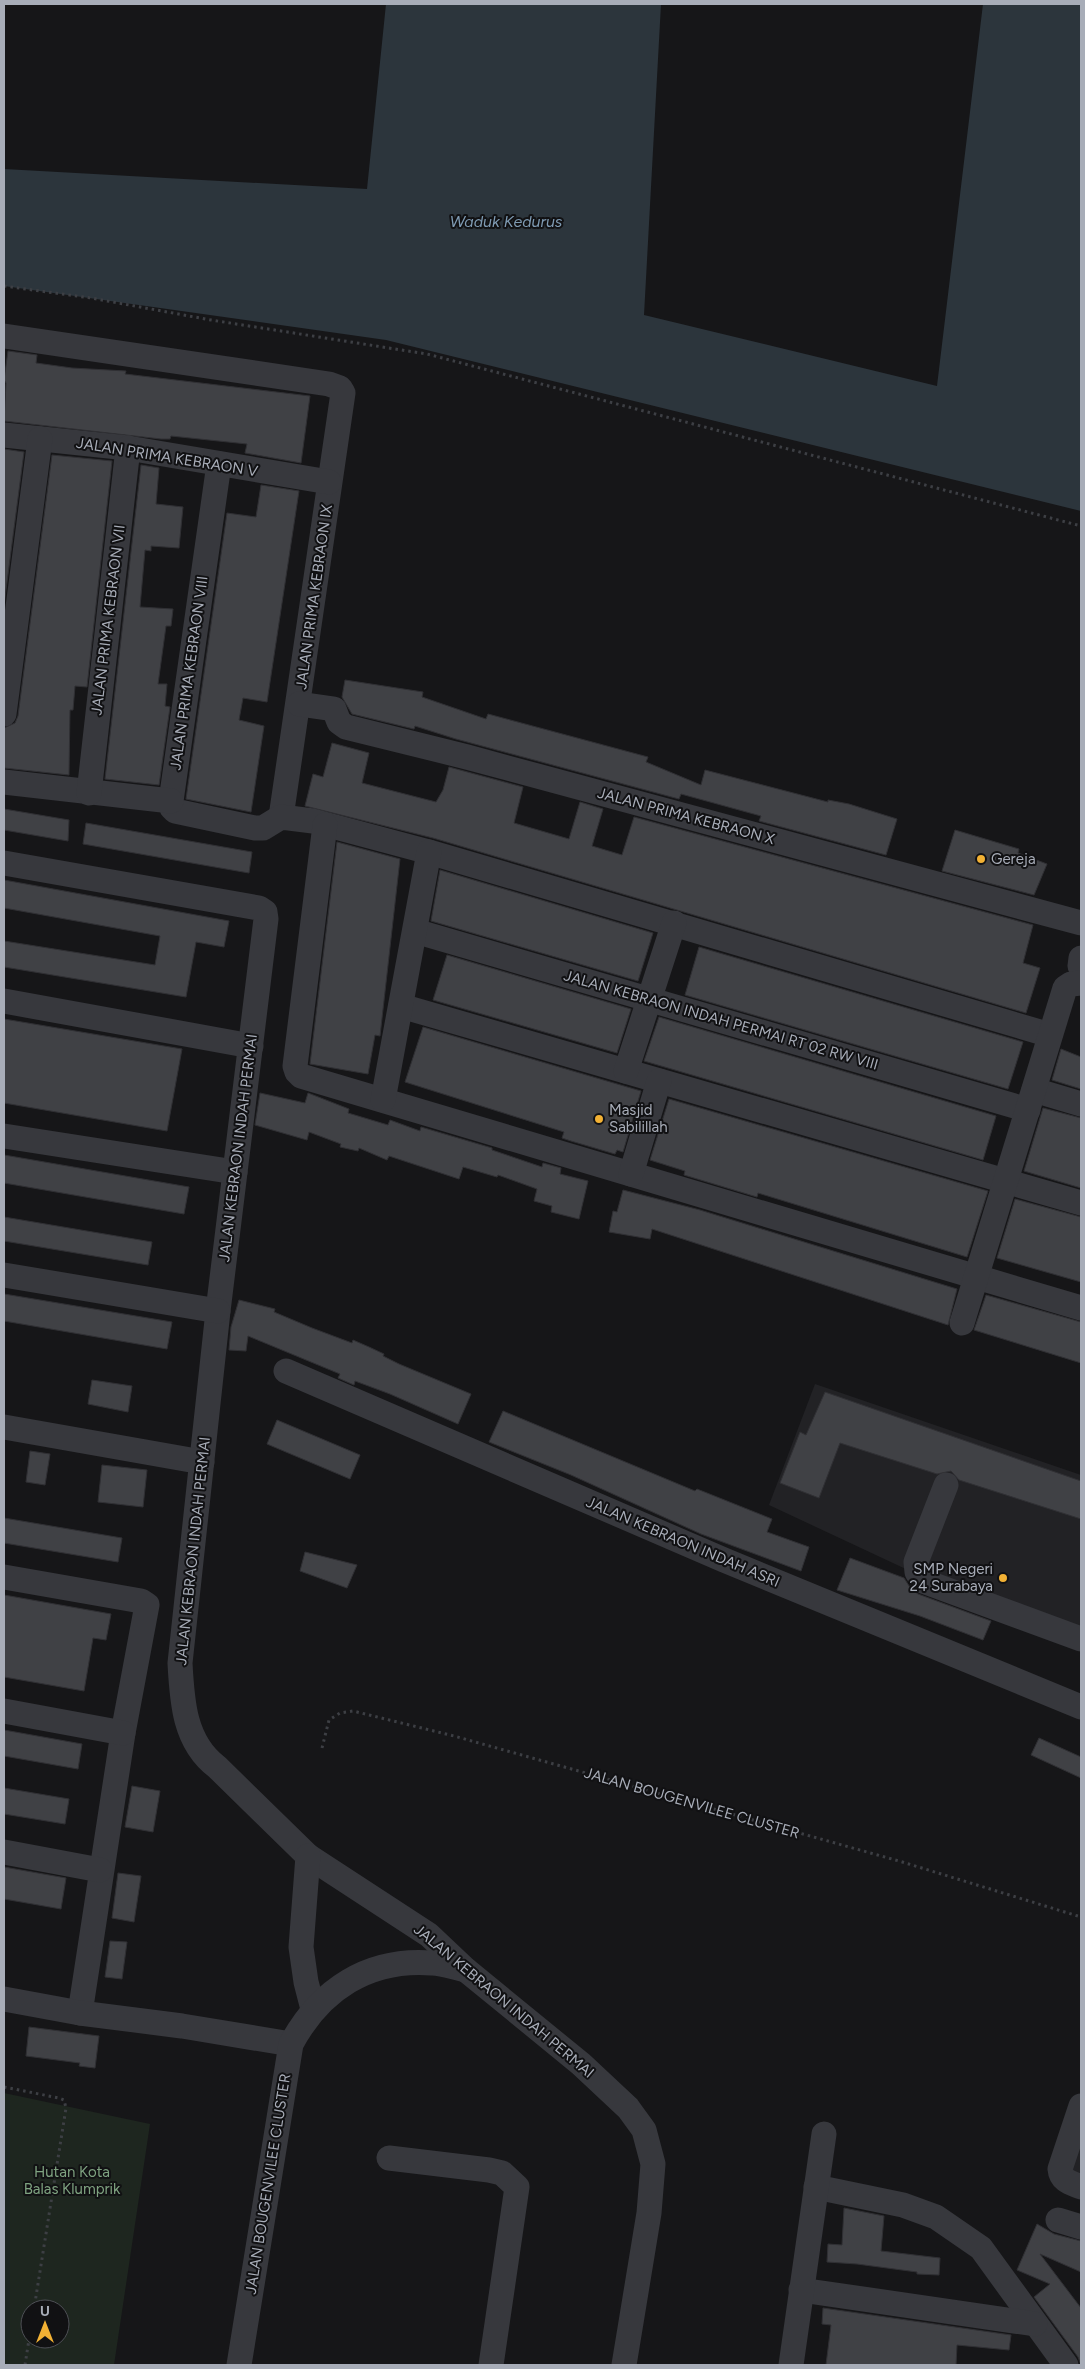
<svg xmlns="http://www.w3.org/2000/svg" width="1085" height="2369" font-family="Figtree,sans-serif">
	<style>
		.built { fill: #222225 }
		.green { fill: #1e261f; fill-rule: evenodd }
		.water { fill: #2c353c }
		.building { fill: #404145; stroke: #303034 }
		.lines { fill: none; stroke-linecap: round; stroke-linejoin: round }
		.path { stroke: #3d3f44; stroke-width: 3; stroke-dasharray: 2.5 4; stroke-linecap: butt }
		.minor { stroke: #37383d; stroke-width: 25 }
		.poi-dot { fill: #f2b134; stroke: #111113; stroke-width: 2 }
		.labels { text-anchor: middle; stroke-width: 4; stroke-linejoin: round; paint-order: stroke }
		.street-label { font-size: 15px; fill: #a8adb8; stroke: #111113 }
		.poi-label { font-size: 15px; fill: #a8adb8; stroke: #111113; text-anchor: start }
		.park-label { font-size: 15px; fill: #7fa381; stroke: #111113 }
		.water-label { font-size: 16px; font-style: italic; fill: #7f9bb3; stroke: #111113 }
	</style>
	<rect width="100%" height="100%" fill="#161618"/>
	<!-- built -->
	<g class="built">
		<path d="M815 1384 1081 1475V1651L769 1505Z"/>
		<path d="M1081 2113V2180L1063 2171Z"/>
	</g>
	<!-- green -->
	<path class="green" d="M4 2093 150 2124 114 2365H4ZM30 2309H60V2339H30Z"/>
	<!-- water -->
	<path class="water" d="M386 4H661L644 315 937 386 983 4H1081V511L386 340 4 286V169L367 189Z"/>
	<!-- building -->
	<g class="building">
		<path d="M8 351 37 355 36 363 72 368 126 371 125 374 310 396 301 463 245 453 247 444 171 436 170 439H161L4 421 6 383 4 380Z"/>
		<path d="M4 449 24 452 4 605Z"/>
		<path d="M52 455 112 461 87 687 75 686 73 710H70L69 775 4 768V728L15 723 18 716Z"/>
		<path d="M141 465 159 468 156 504 183 507 179 548 151 546V551L145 550 140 607 173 609 171 626H166L158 684H167L165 706 170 707 159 785 105 779Z"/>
		<path d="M261 485 299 491 267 702 243 698 239 720 264 726 251 812 186 799 227 513 256 517Z"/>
		<path d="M345 680 423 692 422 697 486 719 488 714 648 757 646 762 701 785 705 770 828 802V800L849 804 897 819 886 855 759 821 761 816 681 794 679 799 456 739 415 726 414 729 352 714 342 697Z"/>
		<path d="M332 743 369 753 362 783 436 802 443 790 449 767 523 787 514 823 569 839 580 802 603 809 592 846 622 855 634 817 1033 925 1023 963 1040 968 1026 1013 433 838 305 806 313 774 323 777Z"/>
		<path d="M4 809 69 820 68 841 4 830Z"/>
		<path d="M86 823 252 852 249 873 83 844Z"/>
		<path d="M955 830 1019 849 1018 853 1047 864 1034 895 942 871Z"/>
		<path d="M337 842 400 859 380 1036 375 1035 368 1074 310 1064Z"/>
		<path d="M440 870 653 933 638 981 431 921Z"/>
		<path d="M4 880 229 921 224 947 196 942 186 997 4 967V941L155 965 160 936 4 908Z"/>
		<path d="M699 947 1023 1042 1008 1089 685 995Z"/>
		<path d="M447 955 631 1009 617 1053 433 1000Z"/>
		<path d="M659 1017 996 1116 983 1160 644 1061Z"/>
		<path d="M4 1019 182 1049 167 1131 4 1103Z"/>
		<path d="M423 1027 641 1091 623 1152 617 1150 615 1154 571 1141 562 1138 564 1132 405 1082Z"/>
		<path d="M1061 1049 1081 1057V1089L1052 1080Z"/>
		<path d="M260 1093 305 1103 308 1093 349 1109 348 1113 388 1125 390 1120 420 1131 421 1127 492 1148V1150L542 1167 543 1163 561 1168 560 1174 588 1181 579 1219 551 1212 552 1206 534 1201 537 1189 498 1175 497 1177 463 1167 459 1179 389 1156 387 1160 359 1148 358 1151 340 1147 341 1144 309 1132 307 1140 255 1125Z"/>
		<path d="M669 1099 988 1191 967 1257 758 1193 757 1197 684 1175 685 1171 650 1160Z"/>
		<path d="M1043 1108 1081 1118V1188L1024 1171Z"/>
		<path d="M4 1155 189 1187 184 1214 4 1183Z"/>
		<path d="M623 1190 700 1210 957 1289 948 1325 652 1229 650 1239 609 1232 613 1211 617 1212Z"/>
		<path d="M1015 1199 1081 1217V1282L997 1258Z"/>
		<path d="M4 1217 152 1242 148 1265 4 1241Z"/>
		<path d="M4 1294 172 1322 167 1349 4 1321Z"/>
		<path d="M986 1295 1081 1322V1363L974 1330Z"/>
		<path d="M239 1300 275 1309 274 1312 312 1328 352 1343 353 1340 369 1347 384 1354 383 1356 399 1364 471 1394 458 1424 390 1394 355 1381 354 1385 338 1378 340 1374 248 1336 246 1351 229 1350 231 1327Z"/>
		<path d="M92 1380 132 1386 128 1412 88 1404Z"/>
		<path d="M825 1392 1081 1481V1519L959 1480 951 1471 937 1474 840 1443 819 1498 780 1483 800 1432 806 1435Z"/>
		<path d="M503 1411 695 1491 697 1489 772 1519 767 1532 809 1547 801 1571 701 1534 571 1475 489 1442Z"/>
		<path d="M277 1420 360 1455 350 1479 267 1444Z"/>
		<path d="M30 1451 50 1454 45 1485 26 1482Z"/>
		<path d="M102 1465 147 1470 143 1507 98 1502Z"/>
		<path d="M4 1518 122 1538 118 1562 4 1543Z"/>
		<path d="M305 1552 357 1565 347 1588 300 1571Z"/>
		<path d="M850 1558 904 1578 911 1589 918 1594 991 1621 983 1640 920 1616 837 1590Z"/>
		<path d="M4 1595 111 1614 106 1640 93 1638 84 1691 4 1677Z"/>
		<path d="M4 1730 82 1744 78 1769 4 1756Z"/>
		<path d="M1039 1738 1081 1757V1778L1031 1755Z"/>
		<path d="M132 1786 160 1791 153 1832 125 1827Z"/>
		<path d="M4 1788 69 1799 65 1824 4 1814Z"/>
		<path d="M4 1867 66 1878 61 1909 4 1899Z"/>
		<path d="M118 1873 141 1876 134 1922 112 1918Z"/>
		<path d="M110 1941 127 1942 122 1979 105 1977Z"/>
		<path d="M29 2027 99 2036 95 2068 79 2066 80 2063 26 2056Z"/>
		<path d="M844 2208 884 2216 881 2251 940 2258 939 2275 917 2274V2272L857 2264 827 2262 828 2244 842 2245Z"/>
		<path d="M1037 2224 1054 2234 1081 2241V2272L1040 2254 1081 2308V2365L1078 2357 1034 2297 1050 2284 1017 2270Z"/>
		<path d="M823 2308 1011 2335 1009 2350 957 2345 956 2365H826L831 2325 822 2324Z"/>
	</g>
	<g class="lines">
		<!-- path -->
		<g class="path">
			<path d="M4 286 91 298 211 320 427 354 1081 526"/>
			<path d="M322 1748 329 1720 340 1713 353 1711 454 1736 899 1861 1081 1917"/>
			<path d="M4 2087 59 2098 64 2100 66 2108 34 2309"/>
			<path d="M25 2365 30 2333"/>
		</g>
		<!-- minor -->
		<g class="minor">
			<path d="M4 336 329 384 340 388 343 393 281 817"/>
			<path d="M4 435 128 448 329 482"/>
			<path d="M219 464 171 801 172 808 175 811 255 828H263L281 817 313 821 429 852 1050 1035"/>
			<path d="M299 704 334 709 339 722 346 727 467 757 1081 923"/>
			<path d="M4 714 40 439"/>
			<path d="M4 782 171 801"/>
			<path d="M89 793 128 448"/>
			<path d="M325 825 295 1066 297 1072 301 1076 1081 1308"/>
			<path d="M4 863 259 908 265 912 266 919 218 1311 180 1663C182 1701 184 1742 217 1767L308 1856 429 1935 466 1970 581 2064 628 2108 644 2130 653 2164 649 2213 624 2365"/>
			<path d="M415 931 1028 1110"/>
			<path d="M1080 966 1081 958"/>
			<path d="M4 1001 251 1046"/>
			<path d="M401 1006 1081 1203"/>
			<path d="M626 1071 674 923"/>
			<path d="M1034 1090 1081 1104"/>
			<path d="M383 1100 429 852"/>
			<path d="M4 1136 235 1172"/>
			<path d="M631 1174 659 1081"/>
			<path d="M4 1275 218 1311"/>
			<path d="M962 1323 1065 988 1071 984 1081 983"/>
			<path d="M286 1371 724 1560 1081 1707"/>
			<path d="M4 1427 202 1462"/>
			<path d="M946 1485 916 1562 917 1572 923 1581 1081 1639"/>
			<path d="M4 1577 141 1601 147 1605 123 1733 80 2013"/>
			<path d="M4 1711 123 1733"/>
			<path d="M4 1852 100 1870"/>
			<path d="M308 1856 301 1947 306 1982 313 2009"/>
			<path d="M4 1999 80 2013 182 2026 291 2044"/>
			<path d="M1081 2106 1060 2169C1061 2181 1071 2183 1081 2187"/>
			<path d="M389 2158 489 2170 502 2173 517 2187 491 2365"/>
			<path d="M816 2187 903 2205 936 2217 981 2248 1066 2365"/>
			<path d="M1058 2220 1081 2227"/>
			<path d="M801 2290 1035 2324"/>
			<path d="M239 2365 291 2044C320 1990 368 1958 432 1963 443 1963 455 1968 466 1970"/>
			<path d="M791 2365 824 2134"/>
		</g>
	</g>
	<!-- markers -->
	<g class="poi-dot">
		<circle cx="981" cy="859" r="5"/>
		<circle cx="599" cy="1119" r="5"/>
		<circle cx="1003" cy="1578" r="5"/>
	</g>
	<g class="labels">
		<!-- street labels -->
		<g class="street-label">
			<text transform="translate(167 457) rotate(9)" y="5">JALAN PRIMA KEBRAON V</text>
			<text transform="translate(314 597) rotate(-82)" y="5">JALAN PRIMA KEBRAON IX</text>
			<text transform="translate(108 620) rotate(-83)" y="5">JALAN PRIMA KEBRAON VII</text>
			<text transform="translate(189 673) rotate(-82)" y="5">JALAN PRIMA KEBRAON VIII</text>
			<text transform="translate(686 816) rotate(15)" y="5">JALAN PRIMA KEBRAON X</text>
			<text transform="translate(721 1020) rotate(16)" y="5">JALAN KEBRAON INDAH PERMAI RT 02 RW VIII</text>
			<text transform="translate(238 1148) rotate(-83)" y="5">JALAN KEBRAON INDAH PERMAI</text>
			<text transform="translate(683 1542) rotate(23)" y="5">JALAN KEBRAON INDAH ASRI</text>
			<text transform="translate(193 1551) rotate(-84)" y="5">JALAN KEBRAON INDAH PERMAI</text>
			<text transform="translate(692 1803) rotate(16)" y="5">JALAN BOUGENVILEE CLUSTER</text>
			<text transform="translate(504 2001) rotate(40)" y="5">JALAN KEBRAON INDAH PERMAI</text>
			<text transform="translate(268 2184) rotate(-81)" y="5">JALAN BOUGENVILEE CLUSTER</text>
		</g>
		<!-- poi labels -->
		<g class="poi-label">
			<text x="991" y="864">Gereja</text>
			<text x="609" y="1115">Masjid<tspan x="609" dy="17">Sabilillah</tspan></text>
			<text x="993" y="1574" text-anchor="end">SMP Negeri<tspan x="993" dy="17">24 Surabaya</tspan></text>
		</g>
		<!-- park labels -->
		<g class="park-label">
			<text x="72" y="2177">Hutan Kota<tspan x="72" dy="17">Balas Klumprik</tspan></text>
		</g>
		<!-- water labels -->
		<g class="water-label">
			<text x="506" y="227">Waduk Kedurus</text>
		</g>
	</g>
	<!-- border -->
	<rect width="1085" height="2369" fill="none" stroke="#a8adb8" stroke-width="10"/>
	<!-- north arrow -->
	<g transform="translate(45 2324)"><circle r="24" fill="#111113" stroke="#4d4f55"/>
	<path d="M0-4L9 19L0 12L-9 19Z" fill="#f2b134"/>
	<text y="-8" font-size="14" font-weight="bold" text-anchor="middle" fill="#a8adb8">U</text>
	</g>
</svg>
